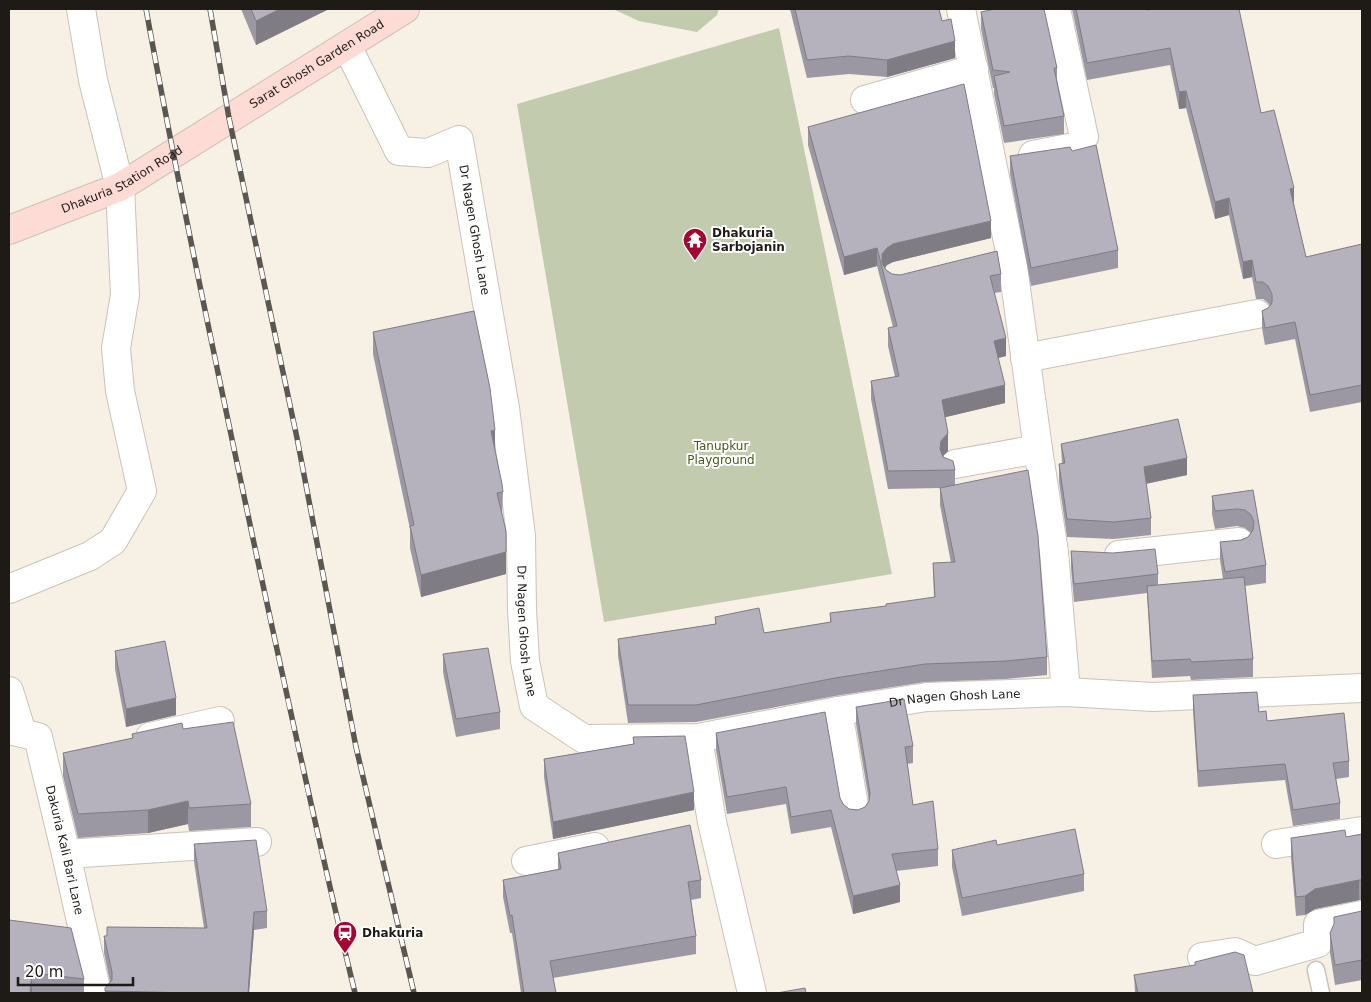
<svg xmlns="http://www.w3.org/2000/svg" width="1371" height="1002" font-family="'DejaVu Sans',sans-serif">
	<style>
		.green { fill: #c2cbae }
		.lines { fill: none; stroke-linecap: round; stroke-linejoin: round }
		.lane-casing { stroke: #cac3b8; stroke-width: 19 }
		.street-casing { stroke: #cac3b8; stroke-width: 30 }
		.secondary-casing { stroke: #cac3b8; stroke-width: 30 }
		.lane { stroke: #fff; stroke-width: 16 }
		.street { stroke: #fff; stroke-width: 28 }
		.secondary { stroke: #fedbd4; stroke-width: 28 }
		.rail-casing { stroke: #5b5650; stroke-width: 5.5 }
		.rail { stroke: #fff; stroke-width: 4; stroke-dasharray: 11; stroke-linecap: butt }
		.wall { fill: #9c98a3 }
		.shaded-wall { fill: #7f7c84 }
		.building { fill: #b5b1bd; stroke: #7f7c84 }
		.labels { text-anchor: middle; stroke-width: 4; stroke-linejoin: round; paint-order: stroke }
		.street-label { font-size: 12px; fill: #1e1b17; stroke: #fff }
		.poi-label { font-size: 12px; font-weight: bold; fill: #1e1b17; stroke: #fff; text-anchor: start }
		.park-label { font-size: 12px; fill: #495821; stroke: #fff }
	</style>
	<rect width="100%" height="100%" fill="#f7f0e4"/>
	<!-- green -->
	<g class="green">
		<path d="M613 9H719L717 15 697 32 639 21Z"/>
		<path d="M779 28 892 574 604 622 517 104Z"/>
	</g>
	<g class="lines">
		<defs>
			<path id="lane" d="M1316 970 1321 993"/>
			<g id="street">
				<path d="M961 9 1013 267 1038 449 1054 552 1066 692"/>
				<path id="s1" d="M347 46 399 151 428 153 459 140 505 408 521 536 522 610 525 661 534 706 584 739 698 738 838 711 927 697 1066 692 1153 697 1362 688"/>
				<path d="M865 100 974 69"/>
				<path d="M1033 155 1079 146 1084 137 1056 9"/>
				<path d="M1025 358 1257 314"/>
				<path d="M955 464 1038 449"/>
				<path d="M1119 555 1239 542"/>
				<path d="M9 589 90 556 113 541 142 491 120 391 116 348 125 295 120 187 93 80 81 9"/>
				<path d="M9 691 22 733"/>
				<path d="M838 711 855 812"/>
				<path id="s2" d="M9 730 38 737 66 854 97 993"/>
				<path d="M150 737 220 721"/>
				<path d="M698 738 712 822 752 993"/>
				<path d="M1276 844 1362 831"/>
				<path d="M66 854 257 842"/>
				<path d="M526 861 595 847"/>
				<path d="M1202 957 1235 952 1255 961 1318 943V924L1362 915"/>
			</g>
			<g id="secondary">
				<path id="s3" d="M9 230 120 187 405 9"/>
			</g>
		</defs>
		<!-- lane casing -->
		<use href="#lane" class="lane-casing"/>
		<!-- street casing -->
		<use href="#street" class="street-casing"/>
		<!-- secondary casing -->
		<use href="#secondary" class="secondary-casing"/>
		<!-- lane -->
		<use href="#lane" class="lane"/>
		<!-- street -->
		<use href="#street" class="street"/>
		<!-- secondary -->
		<use href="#secondary" class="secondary"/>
		<defs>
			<g id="rail">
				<path d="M146 9C178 185 215 359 252 534 285 687 318 841 355 993"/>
				<path d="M210 9 229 118 297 438 356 747 414 993"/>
			</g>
		</defs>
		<!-- rail casing -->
		<use href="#rail" class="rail-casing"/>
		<!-- rail -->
		<use href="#rail" class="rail"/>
	</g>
	<!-- wall -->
	<g class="wall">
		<path d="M241 9H329L256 45Z"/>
		<path d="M790 9H939L942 21 955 58 887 77 849 74 807 78Z"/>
		<path d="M1072 9H1147V10L1261 113 1294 204 1306 257 1362 244V402L1310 412 1295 339 1265 345 1262 328V311L1268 308 1270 306 1268 303 1263 299H1256L1252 277 1243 279 1229 215 1215 219 1186 108 1179 109 1170 65 1087 80Z"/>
		<path d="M981 12 1057 68V81L1064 116V134L1004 143 994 94V88H993L981 29Z"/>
		<path d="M808 127 991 238 893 262 887 265 885 268 886 270 892 274 900 275 1001 274V292L994 293 1006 356 998 358 1005 403 945 417 948 451 943 456 955 470V485L1047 657V675L1006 679 925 682 835 696 696 722 628 723 618 656V639L715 624V617L764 633 830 622V613L886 606 934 598 933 563H951L940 505V488L888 489 871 399V381L895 377 888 346V328L893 327 877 266 844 275 808 145Z"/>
		<path d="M1072 151 1118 250V268L1031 286 1010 174V156Z"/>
		<path d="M373 332 495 451 503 492 502 514 506 574 421 597 410 548V529L373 354Z"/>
		<path d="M1061 444 1187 475 1146 484 1151 518V535L1114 539 1067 537 1059 482V464H1062Z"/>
		<path d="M1253 490 1266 565V583L1245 586 1253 659V677L1191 680 1190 676 1152 678 1147 593 1074 602 1071 568V551L1158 574V585L1223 579 1220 560V542L1241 540 1248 537 1251 533 1245 528 1237 526 1215 529 1212 514V496Z"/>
		<path d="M115 651 176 715 126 727 115 669Z"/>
		<path d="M443 654 500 712V729L456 737 443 672Z"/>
		<path d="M1193 695 1259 712 1267 721 1349 761V777L1336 779 1340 803V819L1293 826 1285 780 1198 787 1193 711Z"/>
		<path d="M856 707 913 746V763L907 764 913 805 938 849V866L896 871 900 902 853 914 831 827 791 834 786 804 727 814 716 750V733L840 798 843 804 849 809 858 810 865 807 869 801 856 724Z"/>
		<path d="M183 729 251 804V827L189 831 188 824 148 833 78 838 63 776V753L132 738V734Z"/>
		<path d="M633 737 694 810 553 839 544 777V759L633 744Z"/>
		<path d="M1362 834V900H1359L1315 909 1305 915 1296 916 1291 858V838L1346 837Z"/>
		<path d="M194 844 267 911V928L254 930 249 993H105V988L110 982 104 953V936L204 928 194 862Z"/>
		<path d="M997 845 1084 874V891L962 916 952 867V850Z"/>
		<path d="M558 853 701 880V898L691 900 696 936V954L553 978 556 993H521L512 933H510L503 897V880L558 870Z"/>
		<path d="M1362 911V980L1335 985 1330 953V933Z"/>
		<path d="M9 920 84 979V993H9Z"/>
		<path d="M1195 962 1253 993H1135L1134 975 1195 965Z"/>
	</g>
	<!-- shaded-wall -->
	<g class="shaded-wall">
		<path d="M280 9H329L256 45V21Z"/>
		<path d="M955 41V58L887 77V60Z"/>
		<path d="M1186 91V108L1179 109V92Z"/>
		<path d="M1294 188V205L1290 189Z"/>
		<path d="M1229 198V215L1215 219V202Z"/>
		<path d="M991 221V238L893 262 887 265 883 271 882 265V254L887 248 893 244Z"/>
		<path d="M877 248V266L844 275V257Z"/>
		<path d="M1252 260V277L1243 279V262Z"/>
		<path d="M1006 338V356L994 359V341Z"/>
		<path d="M1005 385V403L942 418V400Z"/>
		<path d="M495 430V452L491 431Z"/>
		<path d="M948 433V451L941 458 940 449 941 441Z"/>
		<path d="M1187 458V475L1144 484V467Z"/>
		<path d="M506 552V574L421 597V575Z"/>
		<path d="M176 698V715L126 727V709Z"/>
		<path d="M694 792V810L553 839V822Z"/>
		<path d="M188 801V824L148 833V810Z"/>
		<path d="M1359 880V900L1315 909 1305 915V896L1315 889Z"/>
		<path d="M900 885V902L853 914V896Z"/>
		<path d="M254 912V930L249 993H248Z"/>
		<path d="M32 973V993H30Z"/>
	</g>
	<!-- building -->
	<g class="building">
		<path d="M251 9H280L256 21Z"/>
		<path d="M795 9H939L942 21 951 19 955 41 887 60 849 56 807 60Z"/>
		<path d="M995 9H1044L1057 68H1054L1064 116 1004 126 994 76 1010 72 993 70 981 12Z"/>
		<path d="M1076 9H1147V10L1153 9H1239L1261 113 1274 110 1294 188 1290 189 1306 257 1362 244V385L1310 395 1295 322 1265 328 1262 311 1268 308 1272 303V294L1268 286 1263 282H1256L1252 260 1243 262 1229 198 1215 202 1186 91 1179 92 1170 48 1087 63Z"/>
		<path d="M964 84 991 221 893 244 887 248 882 254V263L886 270 892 274 900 275 997 251 1001 274 990 276 1006 338 994 341 1005 385 942 400 948 433 941 441 940 449 943 457 953 461 955 470 888 471 871 381 899 376 888 328 897 326 877 248 844 257 808 127Z"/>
		<path d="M1096 145 1118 250 1031 268 1010 156 1070 147 1072 151Z"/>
		<path d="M474 311 490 388 495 430 491 431 502 484 503 492 497 493 506 531V552L421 575 410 526 414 525 373 332Z"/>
		<path d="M1178 419 1187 458 1144 467 1151 518 1114 522 1067 519 1059 464 1065 463 1061 444Z"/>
		<path d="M1028 470 1038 536 1047 657 1006 661 925 664 835 678 696 705H628L618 639 716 624 715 617 759 608 764 633 831 622 830 613 886 606V604L935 597 933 563 955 562 940 488Z"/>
		<path d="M1253 490 1266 565 1225 572 1220 542 1241 540 1248 537 1253 530 1254 522 1251 515 1245 510 1237 509 1215 511 1212 496Z"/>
		<path d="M1155 549 1158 574 1074 584 1071 551 1113 553Z"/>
		<path d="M1244 577 1253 659 1191 662 1190 659 1152 661 1147 586Z"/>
		<path d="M165 641 176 698 126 709 115 651Z"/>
		<path d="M488 648 500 712 456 719 443 654Z"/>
		<path d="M1257 692 1259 712 1266 711 1267 721 1344 713 1349 761 1333 763 1340 803 1293 810 1285 764 1198 771 1193 695Z"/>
		<path d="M904 699 913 746 905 747 913 805 933 801 938 849 892 854 900 885 853 896 831 810 791 817 786 787 727 797 716 733 825 712 840 798 843 804 849 809 858 810 865 807 869 801 870 793 856 707Z"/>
		<path d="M233 722 251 804 189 808 188 801 148 810 78 814 63 753 133 738 132 734 182 723 183 729Z"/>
		<path d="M685 736 694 792 553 822 544 759 634 744 633 737Z"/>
		<path d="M690 825 701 880 688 882 696 936 550 961 556 993H524L512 915 510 916 503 880 561 869 558 853Z"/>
		<path d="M1075 829 1084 874 962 898 952 850 996 840 997 845Z"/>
		<path d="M1345 830 1346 837 1362 834V880H1359L1315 889 1305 896 1296 897 1291 838Z"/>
		<path d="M256 840 267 911 254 912 248 993H194L105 991V988L112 980V972L104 936H107V927L207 928 194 844Z"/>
		<path d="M1362 911V960L1335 965 1330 933 1334 924V917Z"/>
		<path d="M9 920 71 928 84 979 32 973 30 993H9Z"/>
		<path d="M1235 952 1244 955 1253 993H1138L1134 975 1195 965V962Z"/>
		<path d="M805 988 806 993H777Z"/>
	</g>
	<!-- icons -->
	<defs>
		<symbol id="temple-pin" viewBox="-11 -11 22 30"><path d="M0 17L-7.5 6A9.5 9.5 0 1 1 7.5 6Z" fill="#a30431" stroke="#fff"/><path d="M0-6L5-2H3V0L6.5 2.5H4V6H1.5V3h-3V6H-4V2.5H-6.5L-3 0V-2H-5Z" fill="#fff"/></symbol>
		<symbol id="station-pin" viewBox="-11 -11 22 30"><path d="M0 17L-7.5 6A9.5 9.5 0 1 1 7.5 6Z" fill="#a30431" stroke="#fff"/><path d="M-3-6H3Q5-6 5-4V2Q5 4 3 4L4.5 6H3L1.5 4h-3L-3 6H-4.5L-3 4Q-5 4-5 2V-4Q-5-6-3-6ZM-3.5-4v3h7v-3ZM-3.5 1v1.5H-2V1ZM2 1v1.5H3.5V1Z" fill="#fff"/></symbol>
	</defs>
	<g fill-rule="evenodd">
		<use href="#temple-pin" x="681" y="226" width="28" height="38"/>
		<use href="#station-pin" x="331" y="919" width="28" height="38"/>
	</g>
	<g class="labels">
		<!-- street labels -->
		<g class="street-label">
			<text dy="4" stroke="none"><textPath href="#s3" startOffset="351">Sarat Ghosh Garden Road</textPath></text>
			<text dy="4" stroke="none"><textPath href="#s3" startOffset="124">Dhakuria Station Road</textPath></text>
			<text dy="4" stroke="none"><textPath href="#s1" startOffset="271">Dr Nagen Ghosh Lane</textPath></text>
			<text dy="4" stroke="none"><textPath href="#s1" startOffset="676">Dr Nagen Ghosh Lane</textPath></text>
			<text dy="4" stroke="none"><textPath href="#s1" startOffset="1186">Dr Nagen Ghosh Lane</textPath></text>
			<text dy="4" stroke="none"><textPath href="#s2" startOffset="146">Dakuria Kali Bari Lane</textPath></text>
		</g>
		<!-- poi labels -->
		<g class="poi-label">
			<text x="712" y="237">Dhakuria<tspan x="712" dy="14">Sarbojanin</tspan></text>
			<text x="362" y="937">Dhakuria</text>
		</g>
		<!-- park labels -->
		<g class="park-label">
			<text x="721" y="450">Tanupkur<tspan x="721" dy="14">Playground</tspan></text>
		</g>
	</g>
	<!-- border -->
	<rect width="1371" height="1002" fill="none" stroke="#1e1b17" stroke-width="20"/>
	<!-- scale -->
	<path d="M18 977v8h115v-8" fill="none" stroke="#1e1b17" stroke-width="2.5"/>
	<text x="25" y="977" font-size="15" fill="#1e1b17" stroke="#ffffff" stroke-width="4" paint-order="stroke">20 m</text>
</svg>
